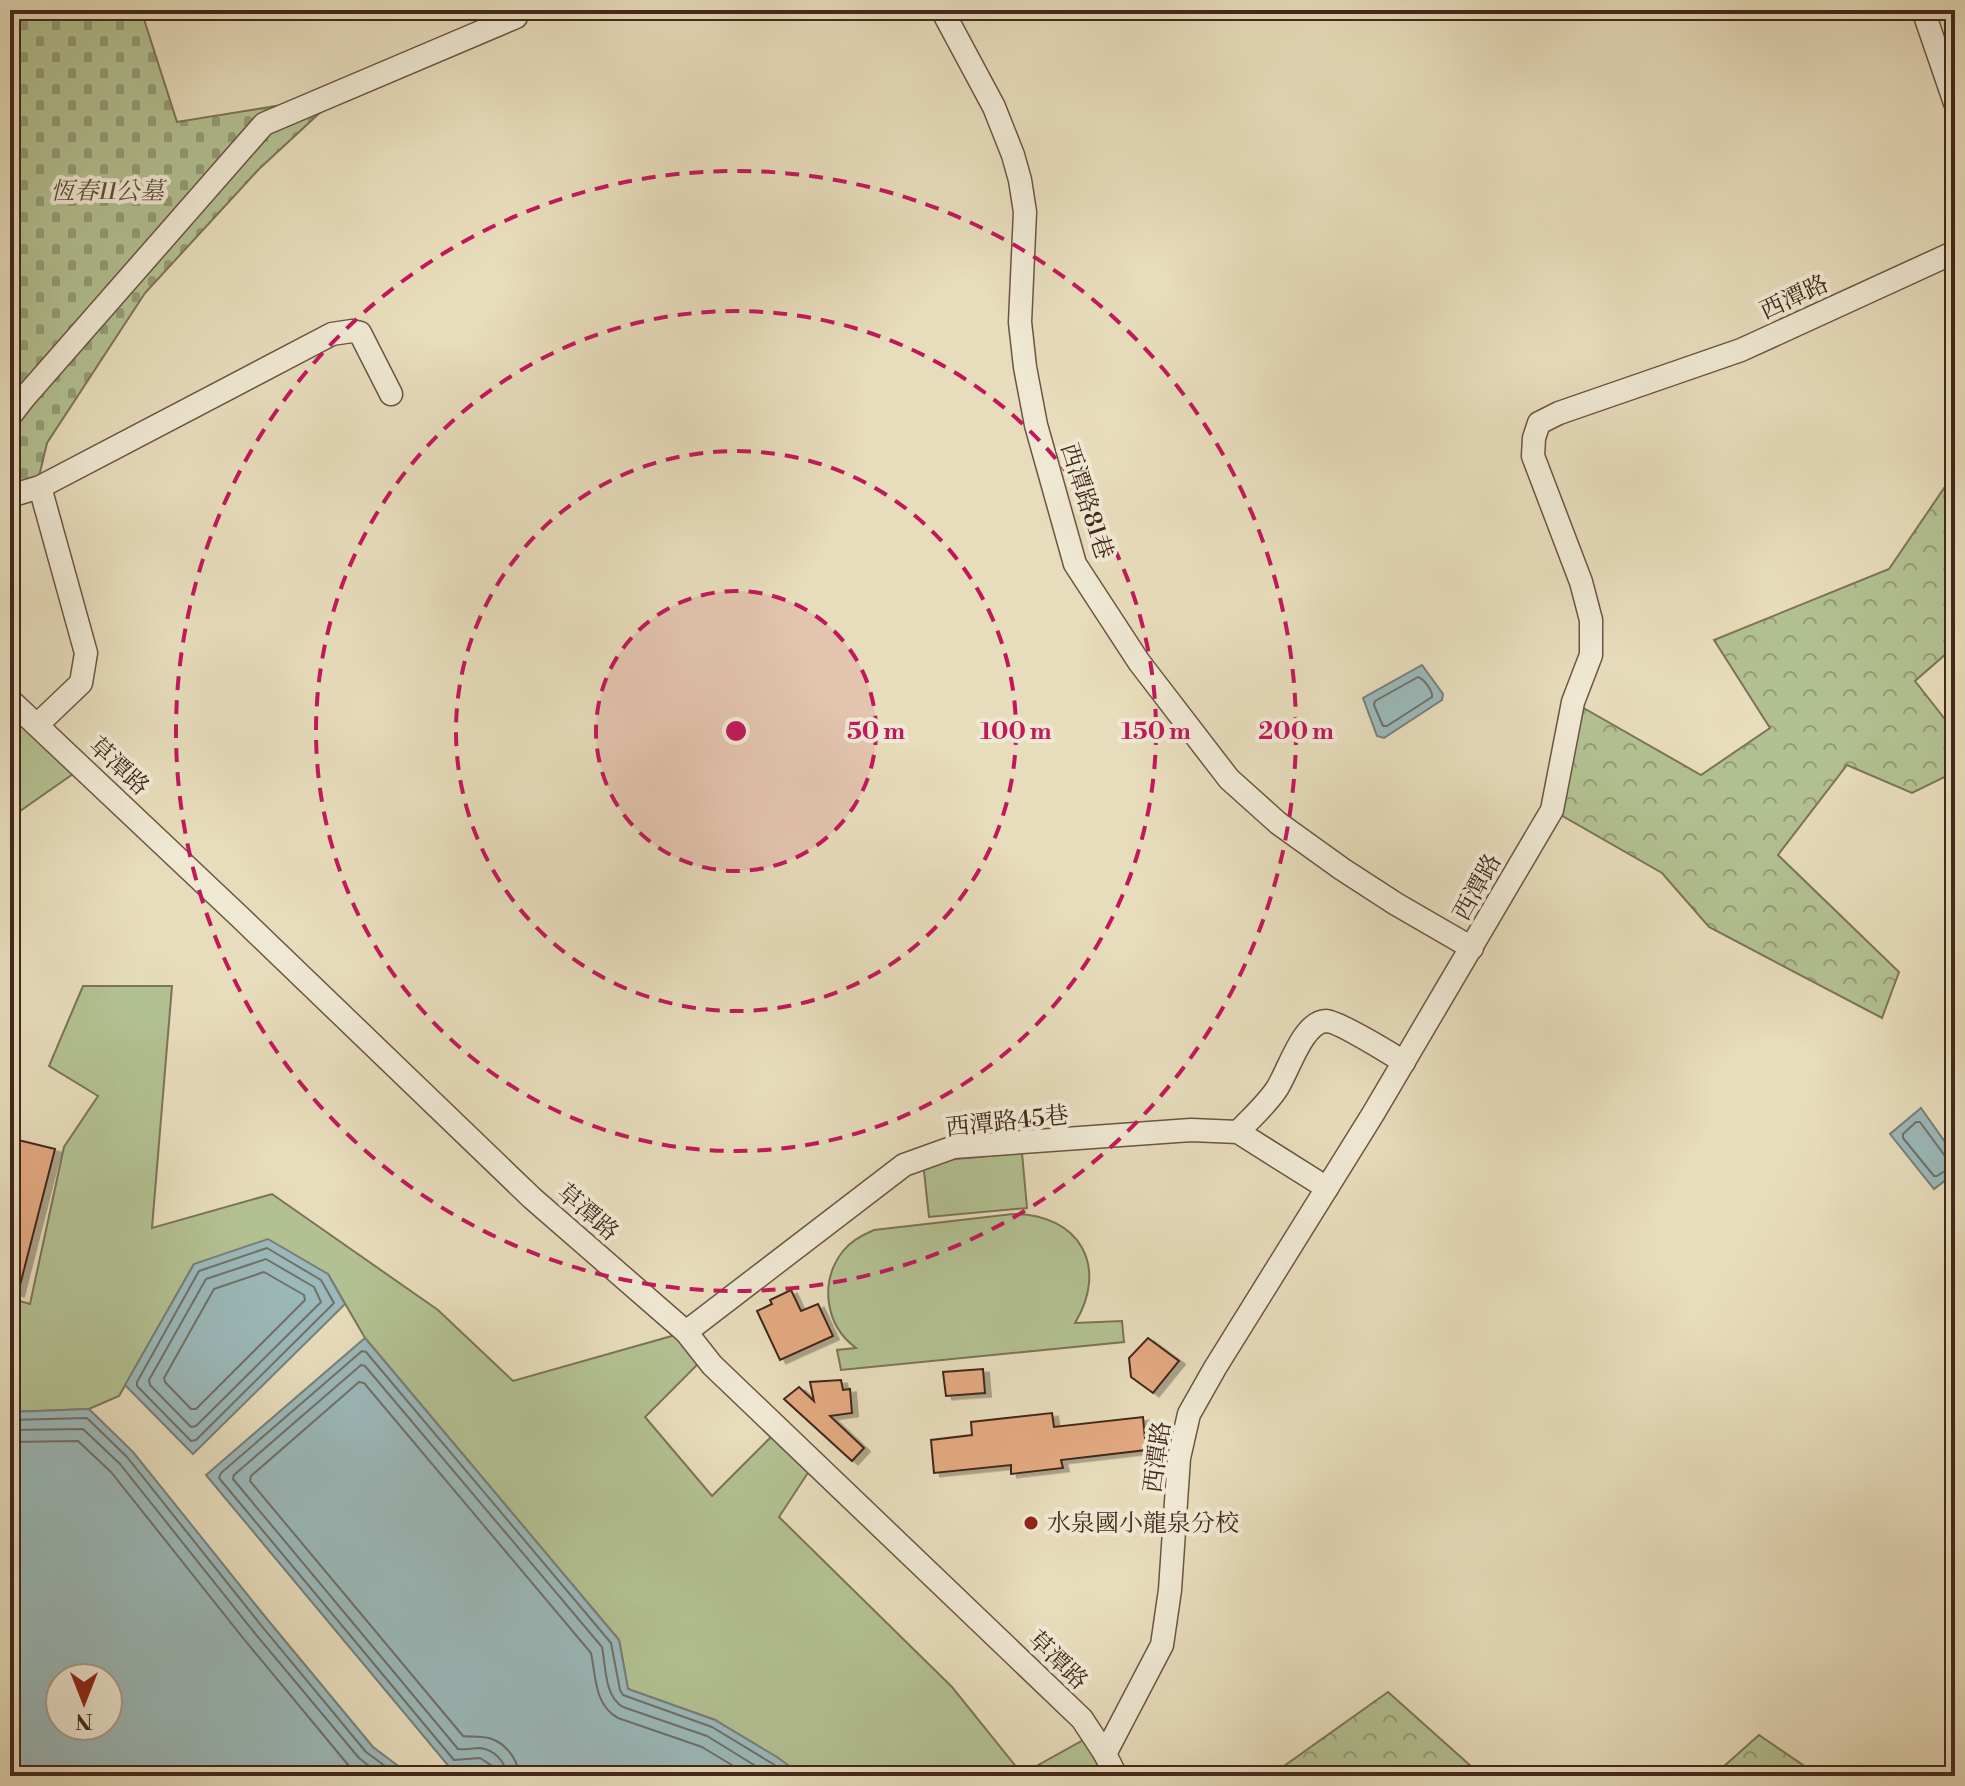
<svg xmlns="http://www.w3.org/2000/svg" width="1965" height="1786" font-family="'Libre Bodoni','Noto Serif TC',serif">
	<style>
		.green { fill: #b3c192; stroke: #7b7456; stroke-width: 2 }
		.forest { fill: url(#forest-crowns); stroke: #7b7456; stroke-width: 2 }
		.cemetery { fill: url(#cemetery-stones); stroke: #7b7456; stroke-width: 2 }
		.water { fill: #9bb9ba; stroke: #787f7a; stroke-width: 2; fill-rule: evenodd }
		.lines { fill: none; stroke-linecap: round; stroke-linejoin: round }
		.shore { stroke: #6f706a; stroke-width: 2 }
		.building { fill: #e3a980; stroke: #43281b; stroke-width: 2; filter: url(#shadow) }
		.minor-casing { stroke: #6c5543; stroke-width: 25 }
		.minor { stroke: #efe8d3; stroke-width: 22 }
		.ring { fill: none; stroke: #c2185b; stroke-width: 4; stroke-dasharray: 14 10 }
		.poi-dot { fill: #8f2418; stroke: #efe8d3; stroke-width: 3 }
		.labels { text-anchor: middle; stroke-width: 8; stroke-linejoin: round; paint-order: stroke }
		.park-label { font-size: 24px; font-style: italic; fill: #5f4e39; stroke: #efe8d3 }
		.street-label { font-size: 24px; fill: #43281b; stroke: #efe8d3 }
		.poi-label { font-size: 24px; fill: #43281b; stroke: #efe8d3; text-anchor: start }
		.centre { fill: #c2185b; stroke: #efe8d3; stroke-width: 4 }
		.ring-label { font-size: 24px; text-anchor: middle; font-weight: bold; fill: #c2185b; stroke: #efe8d3; stroke-width: 8; stroke-linejoin: round; paint-order: stroke }
	</style>
	<defs>
		<pattern id="forest-crowns" width="20" height="18" patternUnits="userSpaceOnUse" patternTransform="scale(2)"><rect width="20" height="18" fill="#b3c192"/><path d="M2 6a3 3 0 1 1 6 0M12 15a3 3 0 1 1 6 0" fill="none" stroke="#939d76"/></pattern>
		<pattern id="cemetery-stones" width="16" height="16" patternUnits="userSpaceOnUse" patternTransform="scale(2)"><rect width="16" height="16" fill="#b3c192"/><path d="M2 7V4a2 2 0 0 1 4 0v3zM10 15v-3a2 2 0 0 1 4 0v3z" fill="#939d76"/></pattern>
		<filter id="shadow"><feDropShadow dx="6" dy="3.5" stdDeviation="0" flood-color="#0004"/></filter>
	</defs>
	<rect width="100%" height="100%" fill="#e7dcbb"/>
	<filter id="stains"><feTurbulence type="fractalNoise" baseFrequency=".0025" numOctaves="4"/><feColorMatrix values="0 0 0 0 .2 0 0 0 0 .09 0 0 0 0 .02 0 0 0 .5 -.17"/></filter>
	<radialGradient id="worn" r=".72"><stop offset=".6" stop-color="#630" stop-opacity="0"/><stop offset="1" stop-color="#630" stop-opacity=".3"/></radialGradient>
	<!-- green -->
	<g class="green">
		<path d="M10 700 83 767 10 818Z"/>
		<path d="M83 986H172L152 1228 272 1194 438 1310 513 1381 686 1332 704 1358 645 1417 712 1496 780 1428 815 1462 779 1517 952 1687 1022 1774 1096 1733 1116 1776H799L715 1720 628 1689 619 1640 365 1338 328 1274 194 1264 119 1396 89 1409 10 1412V1298L30 1304 64 1147 98 1096 49 1066Z"/>
		<path d="M1022 1153 1027 1208 929 1217 923 1162Z"/>
		<path d="M1013 1214C1080 1214 1109 1267 1075 1323L1122 1321 1124 1342 841 1370 837 1350 856 1348C825 1325 819 1282 843 1251 851 1241 862 1235 874 1230Z"/>
	</g>
	<!-- forest -->
	<g class="forest">
		<path d="M1955 472V646L1915 681 1955 732V772L1912 793 1847 765 1778 855 1899 972 1882 1018 1709 927 1662 873 1552 810 1573 702 1701 775 1770 728 1714 640 1889 569Z"/>
		<path d="M1388 1692 1482 1776H1270Z"/>
		<path d="M1759 1735 1819 1776H1713Z"/>
	</g>
	<!-- cemetery -->
	<path class="cemetery" d="M10 10H141L177 122 338 96 259 169 145 293 47 443 37 485 10 505Z"/>
	<!-- water -->
	<g class="water">
		<path d="M1422 665 1443 694 1442 700 1384 738 1377 736 1363 698Z"/>
		<path d="M1921 1108 1955 1156V1173L1934 1189 1890 1134Z"/>
		<path d="M268 1239 328 1274 345 1304 193 1454 125 1385 194 1264Z"/>
		<path d="M365 1338 619 1640 628 1689 715 1720 777 1757 803 1776H493L479 1766 451 1769 206 1475Z"/>
		<path d="M89 1409 133 1452 267 1619 373 1747 397 1765 401 1776H10V1412ZM108 1678V1726H60V1678Z"/>
	</g>
	<g class="lines">
		<!-- shore -->
		<g class="shore">
			<path d="M1418 677C1424 679 1433 691 1432 697L1387 726H1383L1374 705 1375 701Z"/>
			<path d="M1955 1160 1953 1161 1945 1156 1920 1122H1916L1903 1134V1138L1934 1176H1937L1948 1169 1955 1168"/>
			<path d="M267 1248 321 1280 334 1303 196 1440 191 1441 137 1386V1382L199 1271Z"/>
			<path d="M266 1259 314 1287 321 1302 196 1426 191 1427 150 1385 149 1380 206 1279Z"/>
			<path d="M264 1272 304 1295 305 1300 196 1409H191L165 1382 164 1378 214 1289Z"/>
			<path d="M10 1420 87 1418 127 1457 260 1624 366 1752 389 1769 392 1776"/>
			<path d="M10 1430 83 1429 120 1464 253 1631 359 1758 382 1776"/>
			<path d="M10 1442 78 1441 111 1472 243 1638 349 1766 361 1776"/>
			<path d="M497 1776 494 1767 480 1758 454 1760 219 1478 221 1473 362 1351 366 1352 611 1643 620 1690 623 1695 712 1727 773 1764 789 1776"/>
			<path d="M507 1776C506 1762 494 1749 479 1748 472 1748 465 1750 458 1749L233 1479 234 1475 361 1365 365 1366 602 1647C606 1666 604 1696 623 1707L707 1736 772 1776"/>
			<path d="M519 1776C518 1757 502 1738 482 1737 475 1736 469 1737 463 1736L250 1481 251 1476 359 1382 364 1383 591 1653C596 1676 594 1705 618 1718L702 1747 750 1776"/>
		</g>
	</g>
	<!-- building -->
	<g class="building">
		<path d="M10 1138 55 1149 18 1293 10 1291Z"/>
		<path d="M791 1290 801 1311 818 1304 833 1336 780 1360 757 1311 772 1304 770 1300Z"/>
		<path d="M1148 1338 1179 1361 1153 1393 1131 1377 1129 1358Z"/>
		<path d="M983 1369 985 1393 946 1396 943 1372Z"/>
		<path d="M841 1380 843 1390 850 1389 852 1413 830 1416 864 1448 852 1461 784 1399 799 1387 814 1401 810 1382Z"/>
		<path d="M1052 1413 1054 1427 1143 1417 1146 1450 1061 1460 1063 1468 1011 1474V1465L934 1473 931 1440 972 1435 971 1422Z"/>
	</g>
	<g class="lines">
		<defs>
			<g id="minor">
				<path d="M942 10 994 107 1013 155 1020 180 1025 212 1020 322 1025 367 1036 425 1075 564 1139 662 1229 779 1278 823 1342 869 1396 904 1472 948"/>
				<path d="M1923 10 1955 103"/>
				<path d="M10 416 24 398 264 124 516 17 519 10"/>
				<path d="M10 496 40 487 332 334 352 331 360 333 391 394"/>
				<path d="M10 700 241 918 532 1198 686 1332 712 1365 1082 1719 1105 1754 1116 1776"/>
				<path d="M37 725 81 683 86 653 40 487"/>
				<path d="M1238 1132C1250 1119 1266 1105 1276 1090 1288 1073 1302 1022 1326 1021 1338 1021 1391 1054 1404 1062"/>
				<path d="M686 1332 904 1165 954 1147 1191 1130 1238 1132 1327 1188"/>
				<path d="M1105 1754 1162 1645 1170 1590 1179 1458 1189 1414 1215 1368 1373 1114 1552 810 1573 702 1591 655V620L1581 582 1533 456 1534 438 1539 423 1559 413 1741 350 1955 252"/>
			</g>
		</defs>
		<!-- minor casing -->
		<use href="#minor" class="minor-casing"/>
		<!-- minor -->
		<use href="#minor" class="minor"/>
	</g>
	<!-- distance rings -->
	<circle cx="736" cy="731" r="140" fill="#c2185b" fill-opacity=".12"/>
	<g class="ring">
		<circle cx="736" cy="731" r="140"/>
		<circle cx="736" cy="731" r="280"/>
		<circle cx="736" cy="731" r="420"/>
		<circle cx="736" cy="731" r="560"/>
	</g>
	<!-- markers -->
	<circle class="poi-dot" cx="1031" cy="1523" r="8"/>
	<g class="labels">
		<!-- park labels -->
		<g class="park-label">
			<text x="107" y="199">恆春11公墓</text>
		</g>
		<!-- street labels -->
		<g class="street-label">
			<text transform="translate(1794 297) rotate(-25)" y="8">西潭路</text>
			<text transform="translate(1087 501) rotate(72)" y="8">西潭路81巷</text>
			<text transform="translate(119 766) rotate(43)" y="8">草潭路</text>
			<text transform="translate(1477 887) rotate(-61)" y="8">西潭路</text>
			<text transform="translate(1007 1121) rotate(-6)" y="8">西潭路45巷</text>
			<text transform="translate(588 1212) rotate(41)" y="8">草潭路</text>
			<text transform="translate(1157 1457) rotate(-82)" y="8">西潭路</text>
			<text transform="translate(1058 1660) rotate(44)" y="8">草潭路</text>
		</g>
		<!-- poi labels -->
		<g class="poi-label">
			<text x="1047" y="1531">水泉國小龍泉分校</text>
		</g>
	</g>
	<circle cx="736" cy="731" r="12" class="centre"/>
	<g class="ring-label">
		<text x="876" y="739">50 m</text>
		<text x="1016" y="739">100 m</text>
		<text x="1156" y="739">150 m</text>
		<text x="1296" y="739">200 m</text>
	</g>
	<!-- margin -->
	<rect width="1965" height="1786" fill="none" stroke="#e7dcbb" stroke-width="40"/>
	<rect x="12" y="12" width="1941" height="1762" fill="none" stroke="#43281b" stroke-width="4"/>
	<rect x="20" y="20" width="1925" height="1746" fill="none" stroke="#43281b" stroke-width="2"/>
	<!-- north arrow -->
	<g transform="translate(84 1702) rotate(180)"><circle r="38" fill="#efe8d3" stroke="#aa9b89" stroke-width="2"/>
	<path d="M0-6L14 30L0 20L-14 30Z" fill="#8f2418"/>
	<text y="-12" font-size="22" font-weight="bold" text-anchor="middle" fill="#43281b">N</text>
	</g>
	<rect width="100%" height="100%" filter="url(#stains)"/>
	<rect width="100%" height="100%" fill="url(#worn)"/>
</svg>
